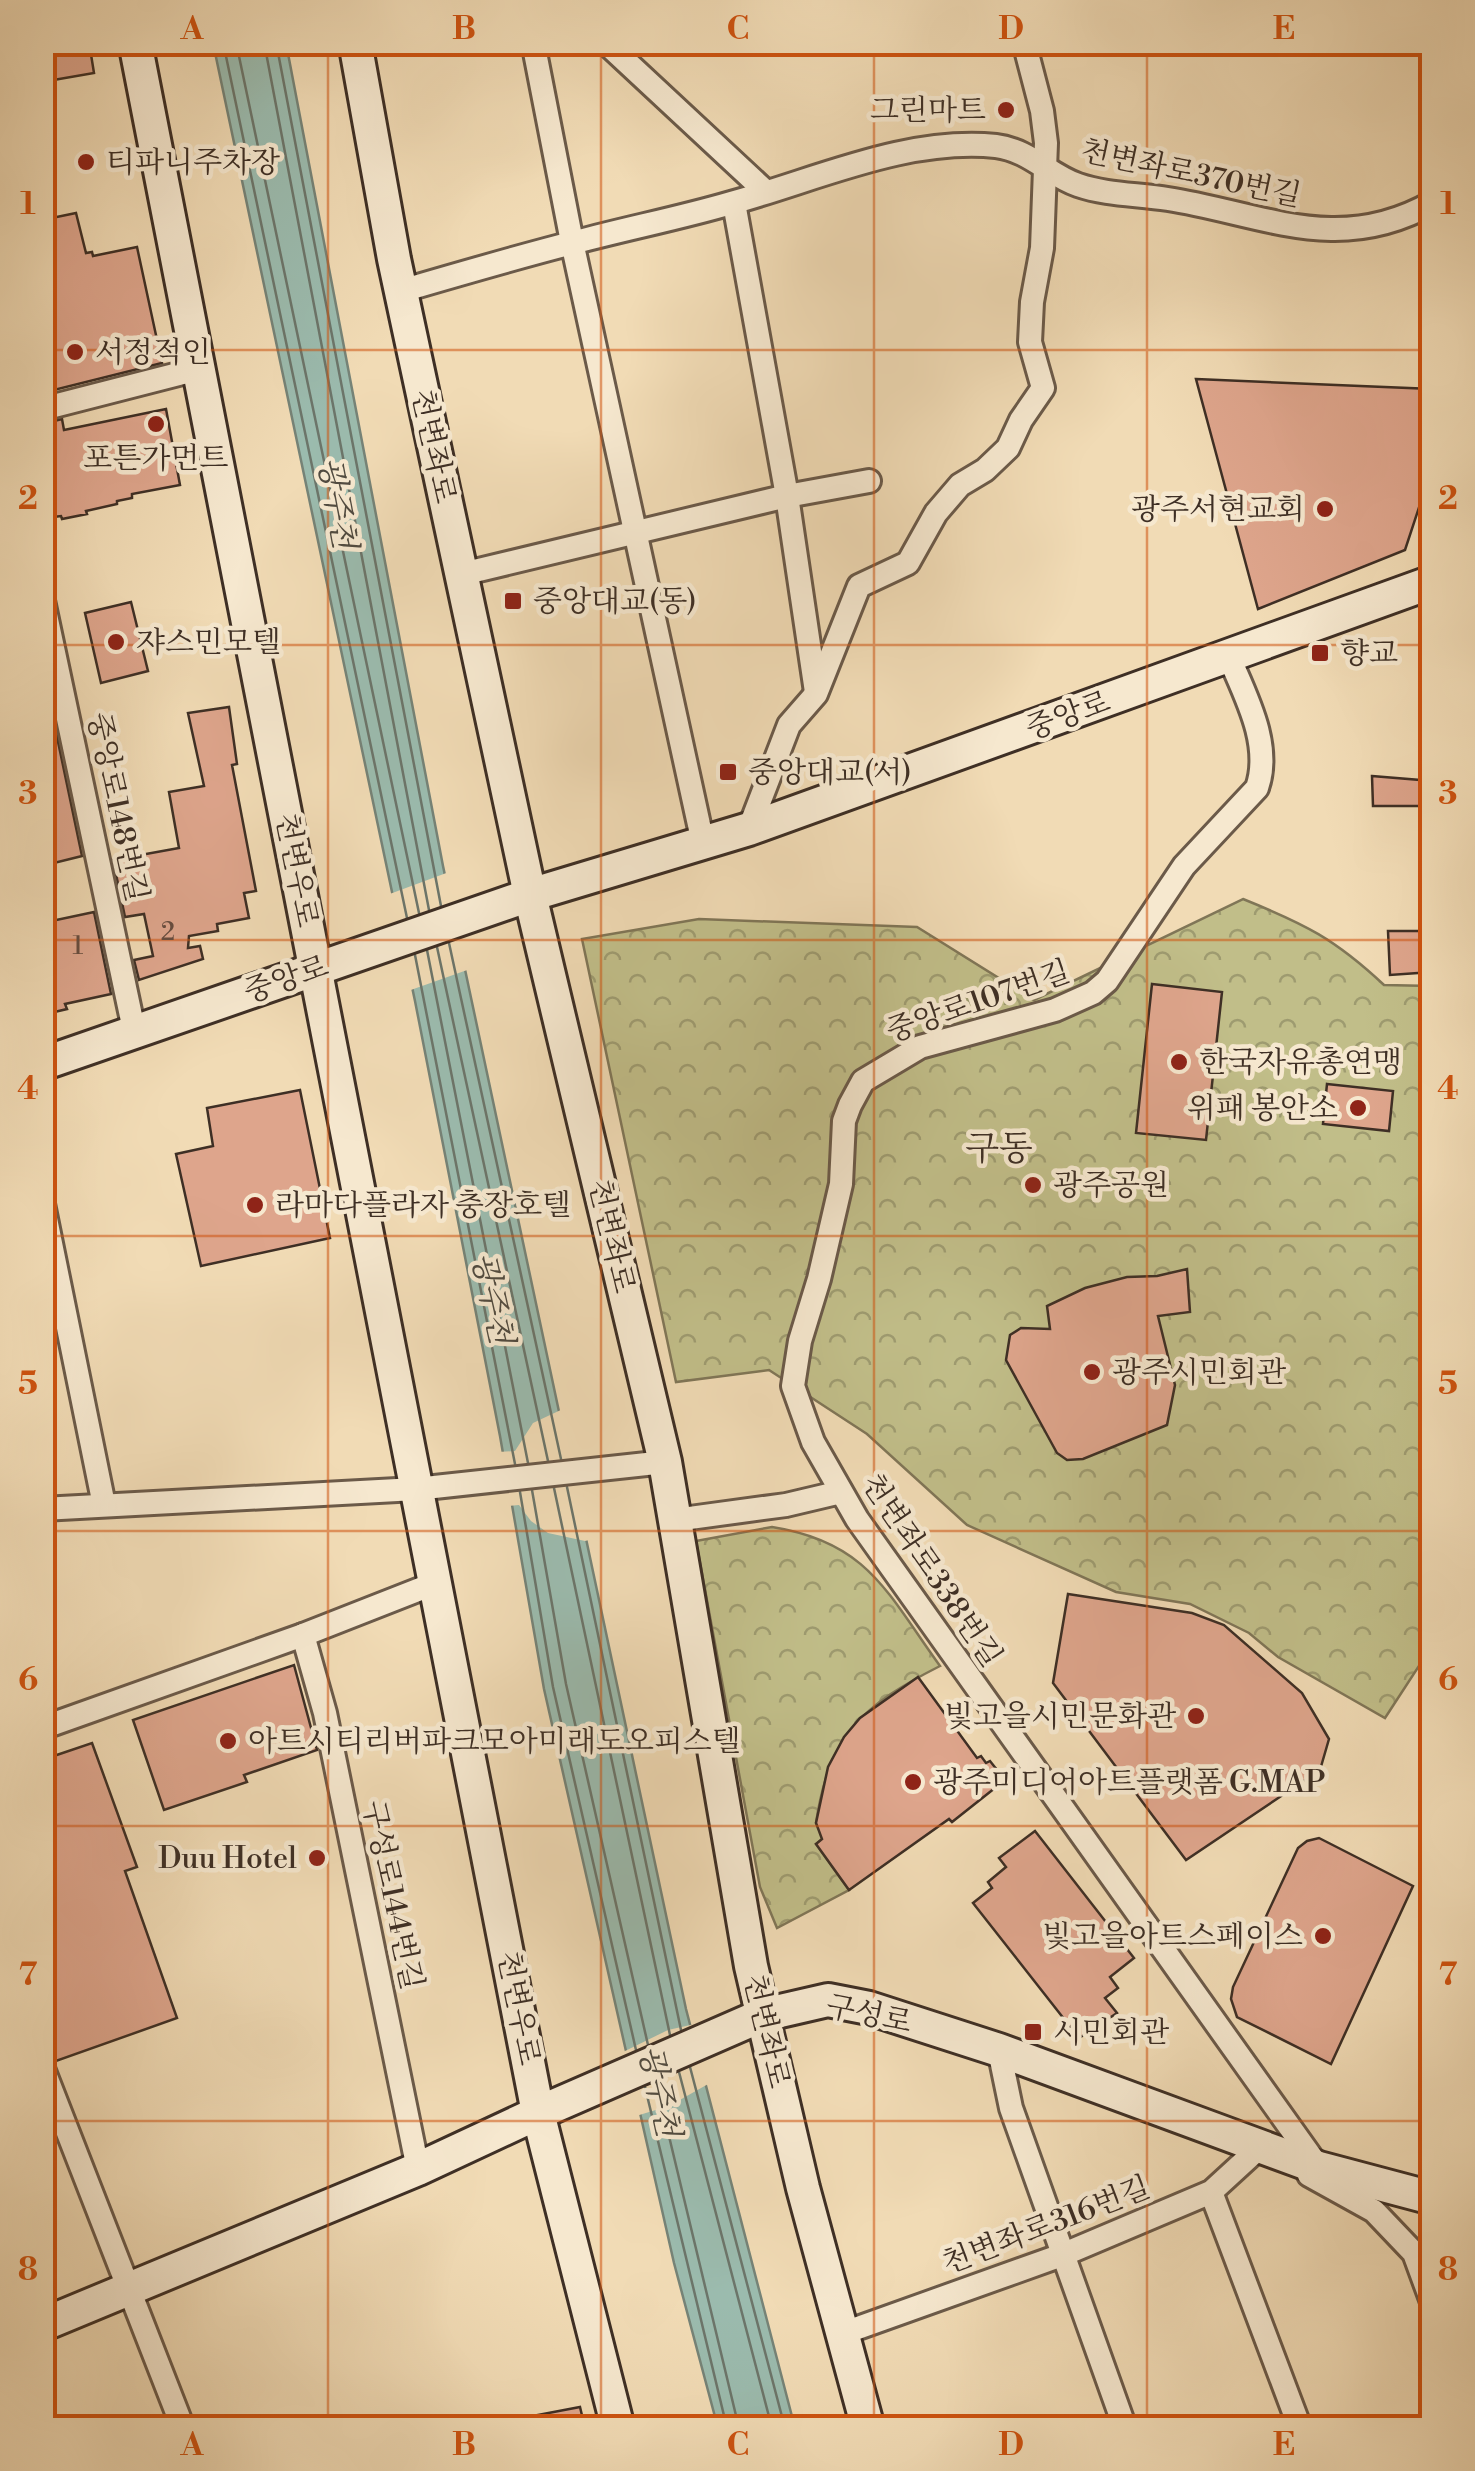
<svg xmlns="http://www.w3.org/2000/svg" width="1475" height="2471" font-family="'Libre Bodoni','Noto Serif KR',serif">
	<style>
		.park { fill: url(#park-crowns); stroke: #807657; stroke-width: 2.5 }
		.water { fill: #9bbbae; stroke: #768377; stroke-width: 2.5 }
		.pier { fill: #f1dbb5 }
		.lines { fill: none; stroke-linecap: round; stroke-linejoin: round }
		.shore { stroke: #6c756a; stroke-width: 2.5 }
		.building { fill: #dea58c; stroke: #3e2f25; stroke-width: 2.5 }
		.street-casing { stroke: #6b5a49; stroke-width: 28 }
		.secondary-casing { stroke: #3e2f25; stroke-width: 38 }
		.street { stroke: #f6e8cf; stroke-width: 22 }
		.secondary { stroke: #f6e8cf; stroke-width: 32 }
		.grid { fill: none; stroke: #ce5310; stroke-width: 2.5; stroke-opacity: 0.55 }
		.poi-dot { fill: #8f2418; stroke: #f6e8cf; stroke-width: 4 }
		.labels { text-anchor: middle; stroke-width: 9; stroke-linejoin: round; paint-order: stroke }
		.number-label { font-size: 25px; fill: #664c3f }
		.poi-label { font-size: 30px; fill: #3e2f25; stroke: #f6e8cf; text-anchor: start }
		.street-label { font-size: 30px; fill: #3e2f25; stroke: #f6e8cf }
		.water-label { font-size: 32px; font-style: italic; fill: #514b40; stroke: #f6e8cf }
		.quarter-label { font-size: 35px; fill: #3e2f25; stroke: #f6e8cf }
		.neatline { fill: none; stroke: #ce5310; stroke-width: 4 }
		.grid-label { font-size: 32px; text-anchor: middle; font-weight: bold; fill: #ce5310 }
	</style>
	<defs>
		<pattern id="park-crowns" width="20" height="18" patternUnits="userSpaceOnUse" patternTransform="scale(2.5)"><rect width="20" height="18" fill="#c1be89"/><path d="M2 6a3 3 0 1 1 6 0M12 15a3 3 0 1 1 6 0" fill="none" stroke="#9e9b70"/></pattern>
	</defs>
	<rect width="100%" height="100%" fill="#f1dbb5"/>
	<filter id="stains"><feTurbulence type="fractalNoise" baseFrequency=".002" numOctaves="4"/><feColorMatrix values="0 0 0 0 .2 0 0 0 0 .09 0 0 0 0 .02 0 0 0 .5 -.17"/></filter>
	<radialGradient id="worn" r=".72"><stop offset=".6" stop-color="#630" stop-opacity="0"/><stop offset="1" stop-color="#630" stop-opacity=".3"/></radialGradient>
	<!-- park -->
	<g class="park">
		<path d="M1243 899C1305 924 1335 939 1384 985L1432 986V1646L1385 1718 1278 1657 1249 1633 1190 1604 1116 1592 967 1525 867 1434 769 1370 676 1382 582 939 699 919 917 927 1034 1000Z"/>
		<path d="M772 1527C868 1542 887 1593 940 1666 863 1705 829 1735 816 1823L824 1838 816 1844 849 1890 777 1928 760 1887 696 1541Z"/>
	</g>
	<!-- water -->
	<path class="water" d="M213 43H286L443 866 686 2009 795 2428H718L674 2263 544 1689 500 1436 415 1001Z"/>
	<!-- pier -->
	<g class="pier">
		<path d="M449 872 470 969 408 991 387 895Z"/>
		<path d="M565 1408 593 1539 585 1541 548 1533 531 1521 519 1505 507 1506 498 1452 515 1451 533 1423Z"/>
		<path d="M695 2024 710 2083 669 2106 636 2116 621 2053 668 2030Z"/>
	</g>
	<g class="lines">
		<!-- shore -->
		<g class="shore">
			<path d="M223 42 407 918"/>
			<path d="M236 42 419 913"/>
			<path d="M264 42 429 910"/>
			<path d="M276 42 441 906"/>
			<path d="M449 943 561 1459"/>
			<path d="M437 947 548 1461"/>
			<path d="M427 950 528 1463"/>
			<path d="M415 955 515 1464"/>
			<path d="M567 1487 681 2030"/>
			<path d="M554 1488 670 2035"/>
			<path d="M532 1490 566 1684 648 2045"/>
			<path d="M520 1492 553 1687 636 2050"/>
			<path d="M690 2067 785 2428"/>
			<path d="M679 2072 772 2428"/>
			<path d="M656 2082 739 2428"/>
			<path d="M645 2087 727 2428"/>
		</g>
	</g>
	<!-- building -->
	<g class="building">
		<path d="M42 42H89L94 73 42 82Z"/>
		<path d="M76 213 86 253 92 252 93 256 137 247 162 363 42 393V351L49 349 42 323V315L48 313 42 290V220Z"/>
		<path d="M1196 379 1432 389V468L1405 550 1258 609Z"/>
		<path d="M166 409 180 485 132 494V498L117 501V504L86 511 87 514 62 519 61 516 53 517 42 466V424L62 419 64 430Z"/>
		<path d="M131 602 148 671 101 683 85 613Z"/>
		<path d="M229 707 237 764 232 765 256 891 244 893 249 918 217 924 218 931 189 936 188 948 200 946 203 959 139 980 134 960 153 956 144 914 125 917 113 860 179 848 169 792 204 786 188 713Z"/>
		<path d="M52 713 82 856 42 866V714Z"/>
		<path d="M1372 776 1432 781V806H1373Z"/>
		<path d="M94 912 111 994 65 1004 67 1009 42 1015V923Z"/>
		<path d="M1388 931H1432V972L1390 975Z"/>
		<path d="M1152 984 1222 992 1206 1140 1136 1133Z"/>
		<path d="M1327 1084 1393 1091 1389 1131 1323 1124Z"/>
		<path d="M300 1090 330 1238 201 1266 176 1154 213 1146 207 1108Z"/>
		<path d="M1187 1269 1190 1312 1158 1316 1175 1385 1167 1425 1083 1459 1067 1460 1057 1453 1006 1360 1010 1335 1021 1328 1050 1329 1047 1306 1085 1288 1127 1277 1157 1276Z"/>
		<path d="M1068 1594 1192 1613 1224 1625 1302 1693 1329 1739 1320 1770 1186 1860 1053 1683Z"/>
		<path d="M294 1665 317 1750 244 1775 247 1782 164 1810 133 1720Z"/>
		<path d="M918 1677 977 1758 981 1756 986 1763 990 1761 1005 1780 952 1822 949 1819 849 1890 816 1844 822 1839 816 1823 828 1767 844 1737 860 1718Z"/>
		<path d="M92 1743 137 1867 125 1871 177 2018 56 2061 42 2029V1760Z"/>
		<path d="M1035 1831 1134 1958 1110 1977 1118 1988 1105 1998 1117 2013 1079 2038 973 1903 992 1888 988 1882 1006 1867 999 1858Z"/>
		<path d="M1319 1838 1413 1886 1331 2064 1237 2017 1231 1999 1233 1987 1298 1848 1307 1841Z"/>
		<path d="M580 2407 585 2428H523L522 2418Z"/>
	</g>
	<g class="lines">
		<defs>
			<g id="street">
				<path d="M533 42 572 242 703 843"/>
				<path d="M605 42 765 191"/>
				<path d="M734 203 787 496 816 692"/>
				<path d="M401 291C459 274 517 257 576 242 628 228 680 218 731 203 816 180 906 137 996 146 1029 150 1049 175 1078 185 1107 195 1138 194 1168 199 1263 214 1338 256 1432 203"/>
				<path d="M42 409 198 369"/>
				<path d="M462 574 787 496 869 481"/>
				<path d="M42 596 134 1030"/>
				<path d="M1229 657C1246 697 1272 745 1257 788L1184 866 1107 981 1093 993 1055 1010 920 1047 863 1081 850 1105 844 1121 841 1184 819 1279 800 1341 793 1386 813 1442 857 1519 1319 2168"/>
				<path d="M749 829 789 725 816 694 859 586 908 563 936 513 960 485 985 470 1008 448 1021 420 1043 388 1030 342 1032 302 1042 248 1046 143 1042 111 1024 42"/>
				<path d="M42 1199 104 1505"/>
				<path d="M42 1509 416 1489 665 1462"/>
				<path d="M675 1520 786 1505 841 1492"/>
				<path d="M303 1635 325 1713 418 2169"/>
				<path d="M42 1728 303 1635 433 1584"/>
				<path d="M999 2050 1011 2108 1125 2428"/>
				<path d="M42 2066 183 2428"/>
				<path d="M1309 2175 1374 2211 1414 2253 1432 2302"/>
				<path d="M1211 2192 1300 2428"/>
				<path d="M841 2334 1062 2255 1211 2192 1259 2148 1272 2155"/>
			</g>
			<g id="secondary">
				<path d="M135 42 538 2113 618 2428"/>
				<path d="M355 42 394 259 530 895 665 1462 751 1966 803 2188 868 2428"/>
				<path d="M42 1064 530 895 749 829 1432 582"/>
				<path d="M42 2325 418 2169 538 2113 763 2015 828 2000 869 2008 999 2050 1319 2168 1432 2198"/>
			</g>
		</defs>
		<!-- street casing -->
		<use href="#street" class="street-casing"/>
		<!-- secondary casing -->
		<use href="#secondary" class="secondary-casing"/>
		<!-- street -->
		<use href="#street" class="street"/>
		<!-- secondary -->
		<use href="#secondary" class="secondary"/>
	</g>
	<!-- grid -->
	<path class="grid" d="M328 42V2428M601 42V2428M874 42V2428M1147 42V2428M42 350H1432M42 645H1432M42 940H1432M42 1236H1432M42 1531H1432M42 1826H1432M42 2121H1432"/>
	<!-- markers -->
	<g class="poi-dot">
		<circle cx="1006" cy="110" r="10"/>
		<circle cx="86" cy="162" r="10"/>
		<circle cx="75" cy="352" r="10"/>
		<circle cx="156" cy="424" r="10"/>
		<circle cx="1325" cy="509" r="10"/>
		<rect x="503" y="591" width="20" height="20" rx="5"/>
		<circle cx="116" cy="642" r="10"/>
		<rect x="1310" y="643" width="20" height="20" rx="5"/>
		<rect x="718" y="762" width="20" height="20" rx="5"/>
		<circle cx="1179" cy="1062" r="10"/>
		<circle cx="1358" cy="1108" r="10"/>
		<circle cx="1033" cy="1185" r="10"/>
		<circle cx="255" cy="1205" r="10"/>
		<circle cx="1092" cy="1372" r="10"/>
		<circle cx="1196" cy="1716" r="10"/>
		<circle cx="228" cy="1741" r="10"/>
		<circle cx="913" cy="1782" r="10"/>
		<circle cx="317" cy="1858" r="10"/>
		<circle cx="1323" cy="1936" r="10"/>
		<rect x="1023" y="2022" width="20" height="20" rx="5"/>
	</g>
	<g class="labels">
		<!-- number labels -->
		<g class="number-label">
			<text x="168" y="940">2</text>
			<text x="78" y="954">1</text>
		</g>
		<!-- poi labels -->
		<g class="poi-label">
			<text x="986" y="120" text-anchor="end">그린마트</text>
			<text x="106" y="172">티파니주차장</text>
			<text x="95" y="362">서정적인</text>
			<text x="156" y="468" text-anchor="middle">포튼가먼트</text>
			<text x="1305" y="519" text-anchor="end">광주서현교회</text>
			<text x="533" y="611">중앙대교(동)</text>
			<text x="136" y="652">쟈스민모텔</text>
			<text x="1340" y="663">향교</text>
			<text x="748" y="782">중앙대교(서)</text>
			<text x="1199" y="1072">한국자유총연맹</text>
			<text x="1338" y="1118" text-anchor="end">위패 봉안소</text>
			<text x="1053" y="1195">광주공원</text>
			<text x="275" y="1215">라마다플라자 충장호텔</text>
			<text x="1112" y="1382">광주시민회관</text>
			<text x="1176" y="1726" text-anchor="end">빛고을시민문화관</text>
			<text x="248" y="1751">아트시티리버파크모아미래도오피스텔</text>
			<text x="933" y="1792">광주미디어아트플랫폼 G.MAP</text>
			<text x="297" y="1868" text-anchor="end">Duu Hotel</text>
			<text x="1303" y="1946" text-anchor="end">빛고을아트스페이스</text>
			<text x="1053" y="2042">시민회관</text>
		</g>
		<!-- street labels -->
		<g class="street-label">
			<text transform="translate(1191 173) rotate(12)" y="10">천변좌로370번길</text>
			<text transform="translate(434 446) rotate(78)" y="10">천변좌로</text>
			<text transform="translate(1068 715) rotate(-20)" y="10">중앙로</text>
			<text transform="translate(118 807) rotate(78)" y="10">중앙로148번길</text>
			<text transform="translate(297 870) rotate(79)" y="10">천변우로</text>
			<text transform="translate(286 979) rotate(-19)" y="10">중앙로</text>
			<text transform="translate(978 1001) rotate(-19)" y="10">중앙로107번길</text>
			<text transform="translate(612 1236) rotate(77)" y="10">천변좌로</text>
			<text transform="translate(932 1570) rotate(56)" y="10">천변좌로338번길</text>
			<text transform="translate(393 1895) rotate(78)" y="10">구성로144번길</text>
			<text transform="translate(519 2008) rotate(79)" y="10">천변우로</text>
			<text transform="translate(869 2014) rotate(12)" y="10">구성로</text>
			<text transform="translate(767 2031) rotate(77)" y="10">천변좌로</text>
			<text transform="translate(1046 2225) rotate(-21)" y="10">천변좌로316번길</text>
		</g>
		<!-- water labels -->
		<g class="water-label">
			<text transform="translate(338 503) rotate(80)" y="11">광주천</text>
			<text transform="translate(493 1298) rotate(78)" y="11">광주천</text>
			<text transform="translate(660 2091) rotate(78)" y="11">광주천</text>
		</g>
		<!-- quarter labels -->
		<g class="quarter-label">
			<text x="999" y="1160">구동</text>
		</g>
	</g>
	<!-- margin -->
	<rect width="1475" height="2471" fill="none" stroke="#f1dbb5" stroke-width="110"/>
	<rect x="55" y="55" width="1365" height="2361" class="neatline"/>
	<g class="grid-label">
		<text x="192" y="39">A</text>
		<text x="464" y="39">B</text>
		<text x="738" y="39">C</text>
		<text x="1011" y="39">D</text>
		<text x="1284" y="39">E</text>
		<text x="28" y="214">1</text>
		<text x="1448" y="214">1</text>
		<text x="28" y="509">2</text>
		<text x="1448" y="509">2</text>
		<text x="28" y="804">3</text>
		<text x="1448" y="804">3</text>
		<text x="28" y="1099">4</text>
		<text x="1448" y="1099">4</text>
		<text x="28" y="1394">5</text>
		<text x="1448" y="1394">5</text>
		<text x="28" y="1690">6</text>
		<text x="1448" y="1690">6</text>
		<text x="28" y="1985">7</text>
		<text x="1448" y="1985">7</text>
		<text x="28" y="2280">8</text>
		<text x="1448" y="2280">8</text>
		<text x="192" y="2455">A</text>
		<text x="464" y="2455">B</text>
		<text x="738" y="2455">C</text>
		<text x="1011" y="2455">D</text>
		<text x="1284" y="2455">E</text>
	</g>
	<rect width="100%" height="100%" filter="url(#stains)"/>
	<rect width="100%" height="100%" fill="url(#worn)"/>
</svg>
